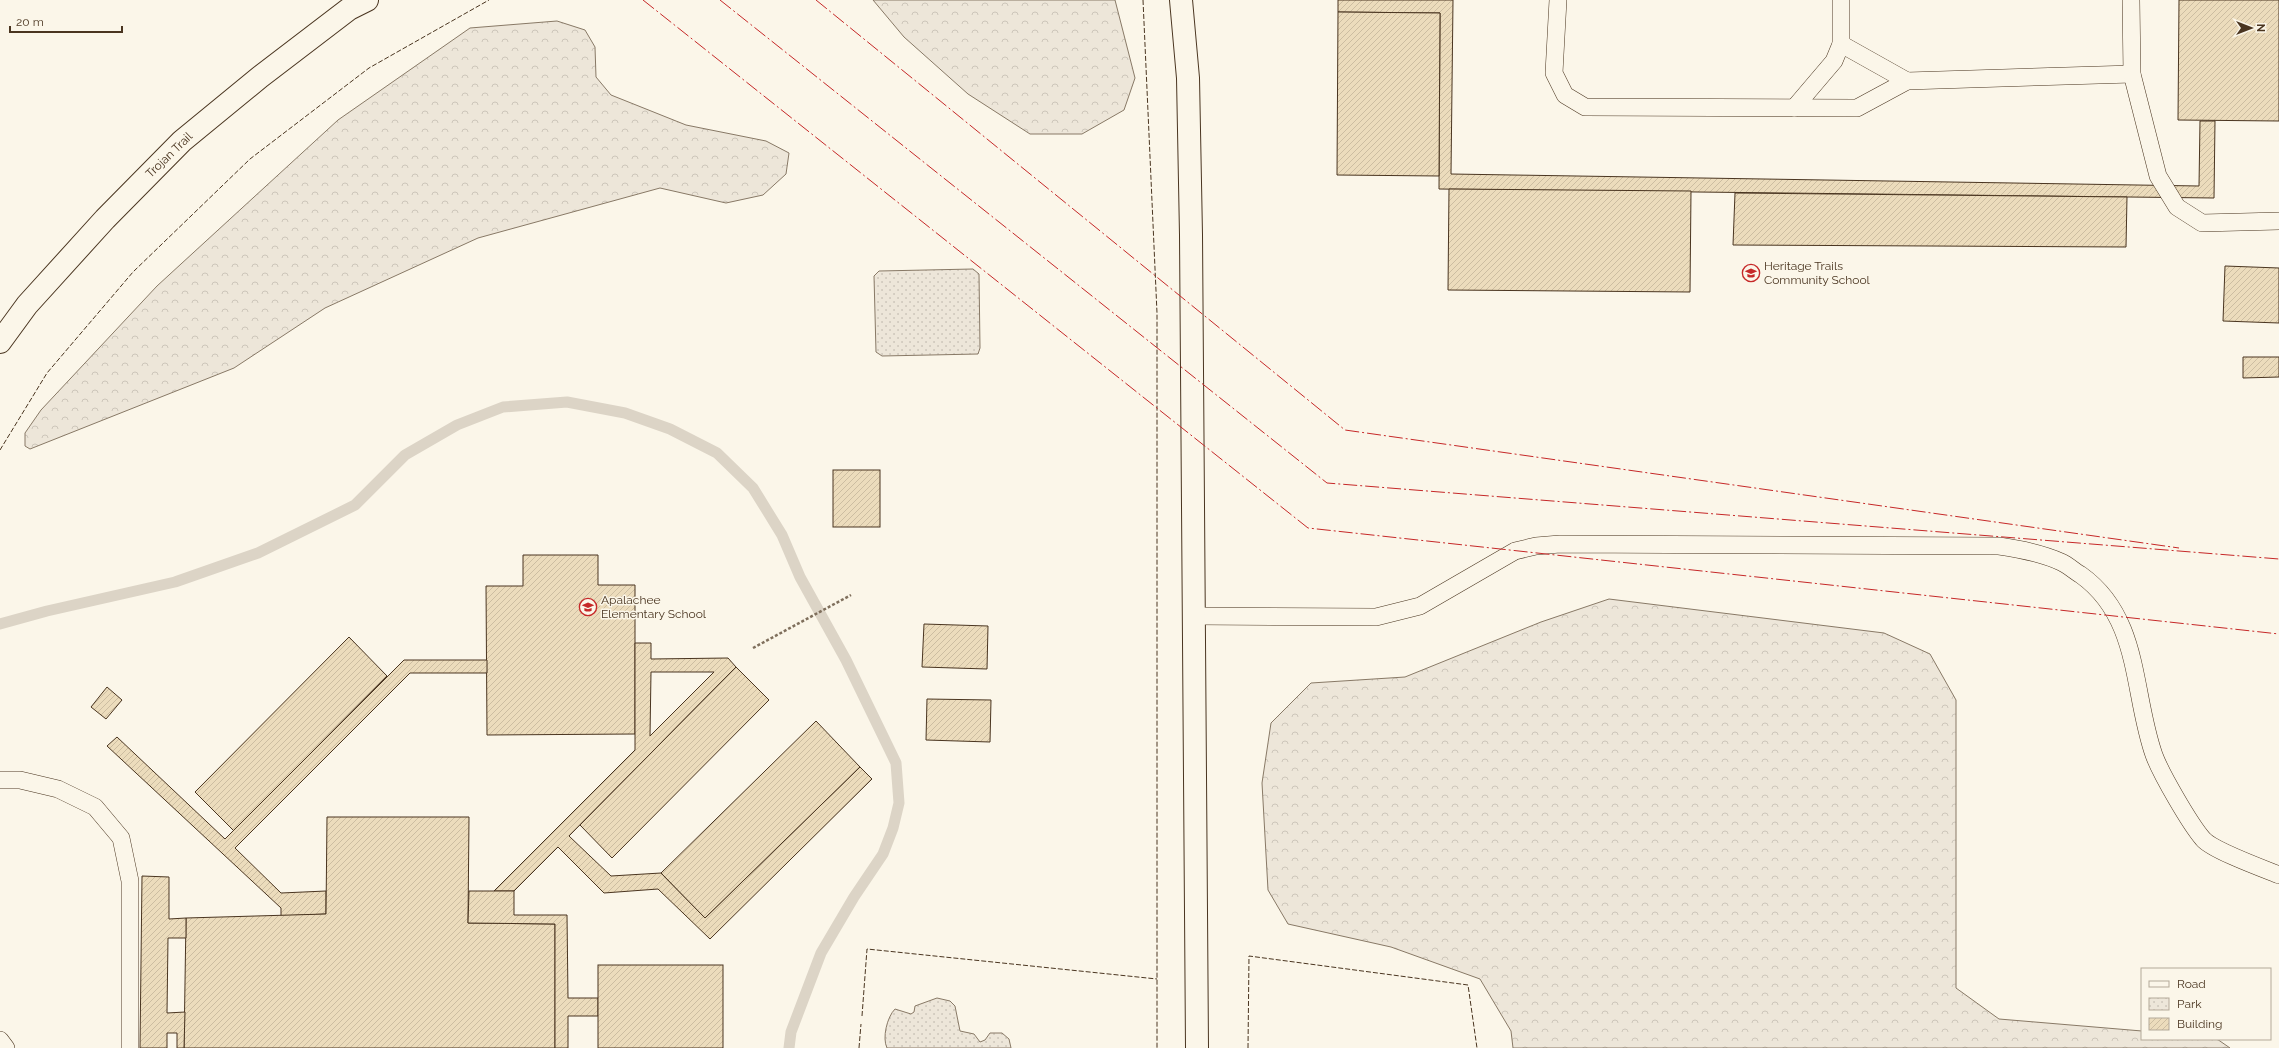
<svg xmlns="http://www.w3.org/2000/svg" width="2279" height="1048" font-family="Raleway,sans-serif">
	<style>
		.forest { fill: url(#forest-crowns); stroke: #887966 }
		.park { fill: url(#park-dots); stroke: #887966 }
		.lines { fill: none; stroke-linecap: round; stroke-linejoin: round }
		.stream { stroke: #dcd4c6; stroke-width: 11 }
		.building { fill: url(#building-hatch); stroke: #4a3520; fill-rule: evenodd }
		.service-casing { stroke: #4a3520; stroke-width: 18 }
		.minor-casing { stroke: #4a3520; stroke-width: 24 }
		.tertiary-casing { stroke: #4a3520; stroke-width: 24 }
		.path { stroke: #7f6f5c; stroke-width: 2.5; stroke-dasharray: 3 2; stroke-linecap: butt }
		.service { stroke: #fbf6e9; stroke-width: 17 }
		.minor { stroke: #fbf6e9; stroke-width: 22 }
		.tertiary { stroke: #fbf6e9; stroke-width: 22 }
		.fence { stroke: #4a3520; stroke-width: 1; stroke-dasharray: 5 2; stroke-linecap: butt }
		.power { stroke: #c62828; stroke-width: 1; stroke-dasharray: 14 3 2 3; stroke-linecap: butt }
		.labels { text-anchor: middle; stroke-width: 3; stroke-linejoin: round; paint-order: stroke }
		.street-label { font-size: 12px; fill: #4a3520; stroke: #fbf6e9 }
		.poi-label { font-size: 12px; fill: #4a3520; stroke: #fbf6e9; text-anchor: start }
	</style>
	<defs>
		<pattern id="forest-crowns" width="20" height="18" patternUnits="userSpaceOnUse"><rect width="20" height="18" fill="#ede6d9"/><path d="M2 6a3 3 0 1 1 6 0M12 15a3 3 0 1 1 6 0" fill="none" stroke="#cdc6ba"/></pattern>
		<pattern id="park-dots" width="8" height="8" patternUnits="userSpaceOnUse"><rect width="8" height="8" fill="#ede6d9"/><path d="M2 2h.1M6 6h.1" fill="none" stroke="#cdc6ba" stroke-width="1.8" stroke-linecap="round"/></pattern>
		<pattern id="building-hatch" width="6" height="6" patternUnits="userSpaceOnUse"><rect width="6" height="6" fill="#ecdcbc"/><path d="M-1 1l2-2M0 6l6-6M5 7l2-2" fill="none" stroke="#ccbda1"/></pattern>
	</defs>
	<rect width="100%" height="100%" fill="#fbf6e9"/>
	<!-- forest -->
	<g class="forest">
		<path d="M873 0H1115L1135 78 1124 110 1082 134H1030L968 94 904 37Z"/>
		<path d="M557 21 585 30 595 47 596 77 611 95 686 125 766 141 789 153 786 174 763 195 726 203 660 188 478 238 325 308 234 368 30 449 25 446V433L41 410 157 286 338 120 470 28Z"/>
		<path d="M1609 599 1884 633 1930 654 1956 700V988L1999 1019 2142 1031V1039H2217L2230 1048H1513L1511 1031 1480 979 1391 947 1288 924 1268 890 1262 783 1271 723 1311 683 1405 677 1541 622Z"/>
	</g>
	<!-- park -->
	<g class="park">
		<path d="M973 269 979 274 980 348 978 354 882 356 876 352 874 276 879 271Z"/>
		<path d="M937 998 950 1001 955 1006 960 1031 974 1034 980 1042 985 1040 990 1033H1002L1009 1039 1011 1048H887C882 1038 887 1017 895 1009L911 1014 914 1012 915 1006Z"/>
	</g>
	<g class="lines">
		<!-- stream -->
		<path class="stream" d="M0 624 47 611 175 582 258 553 355 505 405 455 457 425 503 407 567 402 625 413 670 429 717 453 753 488 782 535 800 577 846 660 896 763 899 803 893 828 883 854 854 897 821 953 791 1032 789 1048"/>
	</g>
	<!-- building -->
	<g class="building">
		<path d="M1338 0H1453L1451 174 2199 186 2200 121H2215L2214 198 1439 189 1440 13 1338 12Z"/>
		<path d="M2179 0H2279V121L2178 120Z"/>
		<path d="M1338 12 1440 13 1439 176 1337 175Z"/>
		<path d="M1449 189 1691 191 1690 292 1448 290Z"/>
		<path d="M1735 193 2127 197 2126 247 1733 245Z"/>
		<path d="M2225 266 2279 268V323L2223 321Z"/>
		<path d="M2243 357H2279V377L2243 378Z"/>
		<rect x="833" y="470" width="47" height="57"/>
		<path d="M523 555H598V585H635V734L487 735 486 586H523Z"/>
		<path d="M924 624 988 626 987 669 922 667Z"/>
		<path d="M349 637 387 676 234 831 195 792Z"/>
		<path d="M635 643H651V659L728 658 736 667 569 836 611 876 661 873 705 918 860 767 872 779 710 939 658 889 604 893 558 847 514 891H494L635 750ZM651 672H714L650 736Z"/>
		<path d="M404 660H487V673H410L235 848 281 893 326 891V914L281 916V908L107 746 117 737 225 839Z"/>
		<path d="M736 667 769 700 612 858 580 825Z"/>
		<path d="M107 687 122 700 106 719 91 707Z"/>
		<path d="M927 699 991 700 990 742 926 740Z"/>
		<path d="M816 721 860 767 705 918 661 873Z"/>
		<path d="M327 817H469L468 923 555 924V1048H184L186 918 326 914Z"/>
		<path d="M142 876 169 877V919L186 918V938H168L167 1013 185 1012 184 1048H177V1033H167V1048H140Z"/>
		<path d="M469 891H514V915H567L568 998H598V1016H568V1048H555V924L468 923Z"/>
		<rect x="598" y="965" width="125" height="83"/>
	</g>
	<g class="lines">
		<defs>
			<g id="service">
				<path d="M1558 0 1554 73 1565 95 1585 107 1857 108 1907 81 2132 74"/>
				<path d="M2131 0 2132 74 2158 176 2177 207 2202 223 2279 221"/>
				<path d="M1841 44 1907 81"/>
				<path d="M1794 108 1834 61 1841 44V0"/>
				<path d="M1194 616 1376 617 1420 606 1515 551 1536 546 1560 544 1999 546C2020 549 2041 553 2061 562 2068 565 2074 571 2081 575 2141 618 2132 693 2154 755 2161 774 2190 824 2203 839 2212 850 2264 869 2279 875"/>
				<path d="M0 780H20L58 789 95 807 121 838 130 881V1048"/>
				<path d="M0 1040 6 1048"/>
			</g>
			<path id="minor" d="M1181 0 1188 78 1191 235 1197 1048"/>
			<path id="tertiary" d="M0 342 27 305 105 219 182 141 260 77 349 9 367 0"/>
		</defs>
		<!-- service casing -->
		<use href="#service" class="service-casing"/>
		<!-- minor casing -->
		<use href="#minor" class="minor-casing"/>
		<!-- tertiary casing -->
		<use href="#tertiary" class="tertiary-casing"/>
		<!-- path -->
		<path class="path" d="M753 648 851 595"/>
		<!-- service -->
		<use href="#service" class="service"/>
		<!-- minor -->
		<use href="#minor" class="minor"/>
		<!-- tertiary -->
		<use href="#tertiary" class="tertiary"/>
		<!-- fence -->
		<g class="fence">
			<path d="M1143 0 1157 313V1048"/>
			<path d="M0 450 47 373 133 272 250 159 369 68 489 0"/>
			<path d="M862 1016 867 949 1157 979"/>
			<path d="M859 1048 861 1024"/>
			<path d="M1248 1048 1249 956 1468 985 1477 1048"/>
		</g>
		<!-- power -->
		<g class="power">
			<path d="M643 0 1308 528 2279 634"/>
			<path d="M720 0 1327 483 2279 559"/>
			<path d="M816 0 1345 430 2179 548"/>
		</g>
	</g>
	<!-- icons -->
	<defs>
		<symbol id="school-ring" viewBox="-11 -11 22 22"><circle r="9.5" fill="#fbf6e9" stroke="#c62828" stroke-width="1.5"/><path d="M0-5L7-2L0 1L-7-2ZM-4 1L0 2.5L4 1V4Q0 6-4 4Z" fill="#c62828"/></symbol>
	</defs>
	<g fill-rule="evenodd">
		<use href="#school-ring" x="1741" y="263" width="20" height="20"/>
		<use href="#school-ring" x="578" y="597" width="20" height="20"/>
	</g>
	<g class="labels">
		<!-- street labels -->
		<g class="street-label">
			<text transform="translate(169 155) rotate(-44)" y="4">Trojan Trail</text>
		</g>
		<!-- poi labels -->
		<g class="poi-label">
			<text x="1764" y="270">Heritage Trails<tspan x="1764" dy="14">Community School</tspan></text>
			<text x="601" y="604">Apalachee<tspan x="601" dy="14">Elementary School</tspan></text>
		</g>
	</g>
	<!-- legend -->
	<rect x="2141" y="968" width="130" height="72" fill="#fbf6e9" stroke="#b4a999"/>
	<rect x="2149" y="981" width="20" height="6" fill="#fbf6e9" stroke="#b4a999"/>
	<text x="2177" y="988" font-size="12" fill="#4a3520">Road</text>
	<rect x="2149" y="998" width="20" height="12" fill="url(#park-dots)" stroke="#b4a999"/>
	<text x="2177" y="1008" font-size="12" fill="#4a3520">Park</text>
	<rect x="2149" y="1018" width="20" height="12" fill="url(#building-hatch)" stroke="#b4a999"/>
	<text x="2177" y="1028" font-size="12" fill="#4a3520">Building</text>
	<!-- north arrow -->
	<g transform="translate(2251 28) rotate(90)" stroke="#fbf6e9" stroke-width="3" paint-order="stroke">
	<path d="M0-3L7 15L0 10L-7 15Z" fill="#4a3520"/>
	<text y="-6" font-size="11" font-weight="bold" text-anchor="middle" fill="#4a3520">N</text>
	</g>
	<!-- scale -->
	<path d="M10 26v6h112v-6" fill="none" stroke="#4a3520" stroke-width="2"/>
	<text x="16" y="26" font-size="12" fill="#4a3520" stroke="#fbf6e9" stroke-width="3" paint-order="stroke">20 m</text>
</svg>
